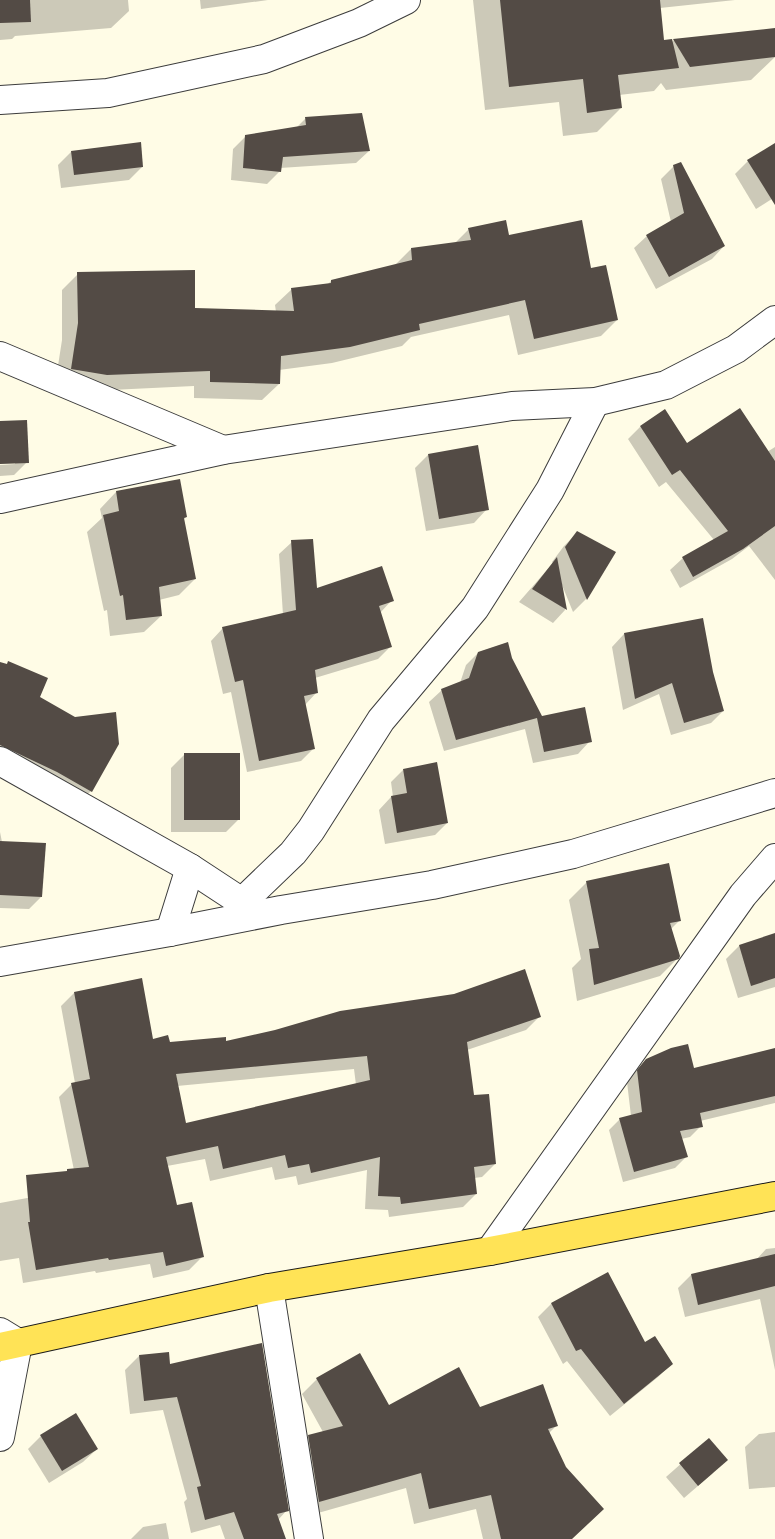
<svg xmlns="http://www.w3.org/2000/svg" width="775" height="1539" font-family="'Source Serif 4',serif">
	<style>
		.shadow { fill: #0003; fill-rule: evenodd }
		.building { fill: #534b45; fill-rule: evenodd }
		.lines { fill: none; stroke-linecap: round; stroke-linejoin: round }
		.minor-casing { stroke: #3c3c3c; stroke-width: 30 }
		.major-casing { stroke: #1a1a1a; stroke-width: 30 }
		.minor { stroke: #fff; stroke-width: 28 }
		.major { stroke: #ffe356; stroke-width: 28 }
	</style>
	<rect width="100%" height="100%" fill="#fffce6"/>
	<!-- shadow -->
	<g class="shadow">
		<path d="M0 0H128L129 11 111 28 15 36 12 39 0 40Z"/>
		<path d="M200 0H268L201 9Z"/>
		<path d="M473 0H735L660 8 663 41 672 42 674 40 773 29 775 57 751 80 666 90 661 83 654 91 619 95 621 108 597 132 563 136 559 102 485 110Z"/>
		<path d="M305 119 369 151 356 163 280 168V171L267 184 231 180 233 149 246 136 296 128Z"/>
		<path d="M775 144V197L756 209 735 174 748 161Z"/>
		<path d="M71 152 142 167 129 180 61 188 58 165Z"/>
		<path d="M674 166 724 246 712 259 656 289 634 248 647 236 671 222 661 179Z"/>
		<path d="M469 229 508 236 590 270 617 320 601 336 518 355 509 315 411 337 402 346 332 363 279 370V384L262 400 194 398V386L90 391 55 385 62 340V290L78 274 194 309 276 312 275 305 292 289 328 284 331 281 394 266 411 249 455 243Z"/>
		<path d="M0 422 27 462 14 475 0 476V465L15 464V462H0Z"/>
		<path d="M640 427 686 445 767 452 775 447V580L749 546 732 559 680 588 670 570 683 558 714 540 666 482 659 487 628 439Z"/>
		<path d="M428 455 487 509 474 523 426 531 415 468Z"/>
		<path d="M116 492 186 517 183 520 195 579 179 595 159 600 161 616 144 632 110 636 107 610 104 611 87 532 102 518 100 509Z"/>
		<path d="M577 533 614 553 586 599 573 612 562 585H561L565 610 553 623 519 602 553 563 552 562 564 546Z"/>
		<path d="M292 542 316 590 392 600 380 613 390 647 378 659 315 678 317 692 305 705 313 749 301 761 247 772 231 692 223 694 211 641 223 628 283 615 279 554Z"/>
		<path d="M702 619 711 673 723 711 711 723 671 735 659 694 623 710 612 647 624 634Z"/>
		<path d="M478 653 510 658 541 717 590 741 578 754 533 763 525 729 444 751 429 702 442 690 460 683 466 665Z"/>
		<path d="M0 663 6 665 8 663 38 697 91 791 78 804 0 763Z"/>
		<path d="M185 754 239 819 226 832H171V768Z"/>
		<path d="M403 770 447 823 435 835 385 844 379 810 391 797H393L391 782Z"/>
		<path d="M0 832 2 842 41 897 29 909 0 908Z"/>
		<path d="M587 882 679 921 671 929 678 958 660 976 577 1001 572 968 581 959 569 900Z"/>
		<path d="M775 935V987L738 998 726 959 739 946Z"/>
		<path d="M74 993 152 1040 169 1044 225 1042 540 1016 526 1030 467 1050 473 1097 495 1164 482 1177 474 1178 476 1194 463 1207 389 1217 388 1210 365 1209 367 1170 298 1185 296 1176 275 1180 272 1167 210 1181 205 1159 167 1166 176 1207 202 1257 189 1270 153 1278 150 1264 96 1273 95 1271 23 1283 19 1258 0 1261V1203L109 1183 76 1180 59 1097 72 1084 75 1083 61 1006ZM354 1069 356 1085 185 1124 177 1086Z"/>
		<path d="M775 1049V1103L700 1121 701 1126 690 1137 681 1139 686 1157 675 1168 623 1182 609 1130 620 1119 631 1116 627 1082 635 1071 646 1060 693 1070Z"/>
		<path d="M775 1248V1370L760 1299 685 1317 678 1288 691 1275 756 1260 766 1249Z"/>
		<path d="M608 1274 645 1343 671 1364 658 1377 610 1416 567 1361 563 1364 538 1317 551 1304Z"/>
		<path d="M139 1356 169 1365 287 1510 278 1520 285 1539H225L220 1525 191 1533 184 1502 187 1499 163 1410 130 1414 125 1370Z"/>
		<path d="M317 1379 388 1406 479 1408 556 1426 549 1433 572 1539H483L476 1509 414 1524 406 1488 304 1517 294 1451 309 1436 323 1432 302 1394Z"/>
		<path d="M775 1432V1487L749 1489 745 1447 759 1434Z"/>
		<path d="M41 1436 97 1449 83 1462 49 1483 28 1449Z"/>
		<path d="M709 1439 713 1473 684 1498 666 1477Z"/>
		<path d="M166 1523 169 1539H131L143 1527Z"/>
	</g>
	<!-- building -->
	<g class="building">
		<path d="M0 0H30L31 22 0 23Z"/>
		<path d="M500 0H660L664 40 672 39 679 68 618 75 622 108 587 113 583 79 509 87Z"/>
		<path d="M775 28V57L690 67 673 39Z"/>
		<path d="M362 113 370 151 283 157 281 172 243 168 245 135 306 125 305 117Z"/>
		<path d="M141 142 143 167 74 175 71 151Z"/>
		<path d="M775 143V205L747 160Z"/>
		<path d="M681 162 725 246 669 277 646 235 684 213 673 165Z"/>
		<path d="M506 220 509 235 582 220 591 268 606 265 618 320 534 339 525 300 419 324 420 330 350 347 281 356 280 384 210 382V371L107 375 71 369 78 323 77 272 195 270V308L294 311 291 288 331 283V280L412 260 411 248 471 240 468 228Z"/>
		<path d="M740 408 775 461V526L743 549 693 577 682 557 728 531 680 470 672 475 640 426 665 409 687 443Z"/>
		<path d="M27 420 29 463 0 464V421Z"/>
		<path d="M478 445 489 510 439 519 428 454Z"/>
		<path d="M180 479 187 517 184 518 196 579 159 587 162 616 126 620 123 595 120 596 103 515 119 511 116 491Z"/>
		<path d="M577 531 616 552 587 600 565 547Z"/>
		<path d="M313 539 317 588 382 566 394 601 379 606 392 647 315 670 318 693 304 696 315 749 259 761 243 680 235 682 222 627 296 610 291 540Z"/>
		<path d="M557 557 567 610 532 589Z"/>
		<path d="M703 618 713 672 724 711 684 723 672 683 635 699 624 633Z"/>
		<path d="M508 642 512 658 542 716 585 707 592 742 544 752 537 718 456 740 441 689 469 678 478 652Z"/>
		<path d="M8 661 48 678 40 697 75 717 116 712 119 744 92 792 57 772 0 745V662L7 664Z"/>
		<rect x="184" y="753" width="56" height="67"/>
		<path d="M437 762 448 823 397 833 391 796 407 793 403 769Z"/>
		<path d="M0 841 46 843 42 897 0 895Z"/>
		<path d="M669 863 681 921 670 923 680 956 679 959 594 985 589 949 599 948 586 881Z"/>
		<path d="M775 933V978L751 986 739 945Z"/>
		<path d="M525 969 541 1017 467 1042 474 1095 489 1094 496 1164 474 1167 477 1194 401 1204 400 1197 378 1196 380 1157 311 1173 309 1164 288 1168 285 1155 223 1169 218 1146 166 1157 177 1205 192 1202 204 1257 166 1266 163 1252 109 1260 108 1258 36 1270 28 1222H30L26 1175 67 1171V1169L89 1167 71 1083 90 1079 74 992 142 978 153 1039 168 1035 170 1042 226 1037V1041L275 1030 340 1011 454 994ZM367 1056 370 1080 186 1123 176 1074Z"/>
		<path d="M688 1044 694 1068 775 1048V1096L700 1113 703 1127 680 1131 688 1157 634 1172 619 1118 642 1112 637 1070 646 1059 671 1048Z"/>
		<path d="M775 1254V1286L698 1305 691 1274Z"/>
		<path d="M608 1272 645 1342 655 1336 673 1364 624 1404 581 1349 576 1351 551 1303Z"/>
		<path d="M262 1343 289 1511 277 1514 286 1539H244L234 1512 205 1520 197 1487 201 1486 177 1397 144 1401 139 1355 169 1352 170 1364Z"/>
		<path d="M360 1353 389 1405 459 1367 480 1407 543 1384 558 1426 548 1429 566 1467 604 1509 572 1539H501L491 1495 429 1509 421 1473 319 1502 308 1435 343 1426 316 1378Z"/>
		<path d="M76 1413 98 1449 62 1471 40 1435Z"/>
		<path d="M709 1438 728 1460 698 1486 679 1463Z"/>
	</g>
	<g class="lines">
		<defs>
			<g id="minor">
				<path d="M0 100 108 93 264 59 359 23 406 0"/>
				<path d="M0 356 223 450"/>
				<path d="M0 499 223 450 512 406 595 402 666 385 736 349 775 320"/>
				<path d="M0 761 190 868 257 912"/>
				<path d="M242 902 293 853 311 830 381 720 475 608 550 490 595 402"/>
				<path d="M170 932 190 868"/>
				<path d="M0 962 170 932 281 910 432 885 573 854 775 793"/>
				<path d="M490 1251 743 895 775 858"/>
				<path d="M269 1288 309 1539"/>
				<path d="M0 1332 18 1343 0 1437"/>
			</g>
			<path id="major" d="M0 1347 269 1288 490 1251 775 1196"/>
		</defs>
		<!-- minor casing -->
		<use href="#minor" class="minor-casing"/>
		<!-- major casing -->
		<use href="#major" class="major-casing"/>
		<!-- minor -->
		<use href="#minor" class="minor"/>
		<!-- major -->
		<use href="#major" class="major"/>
	</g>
</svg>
